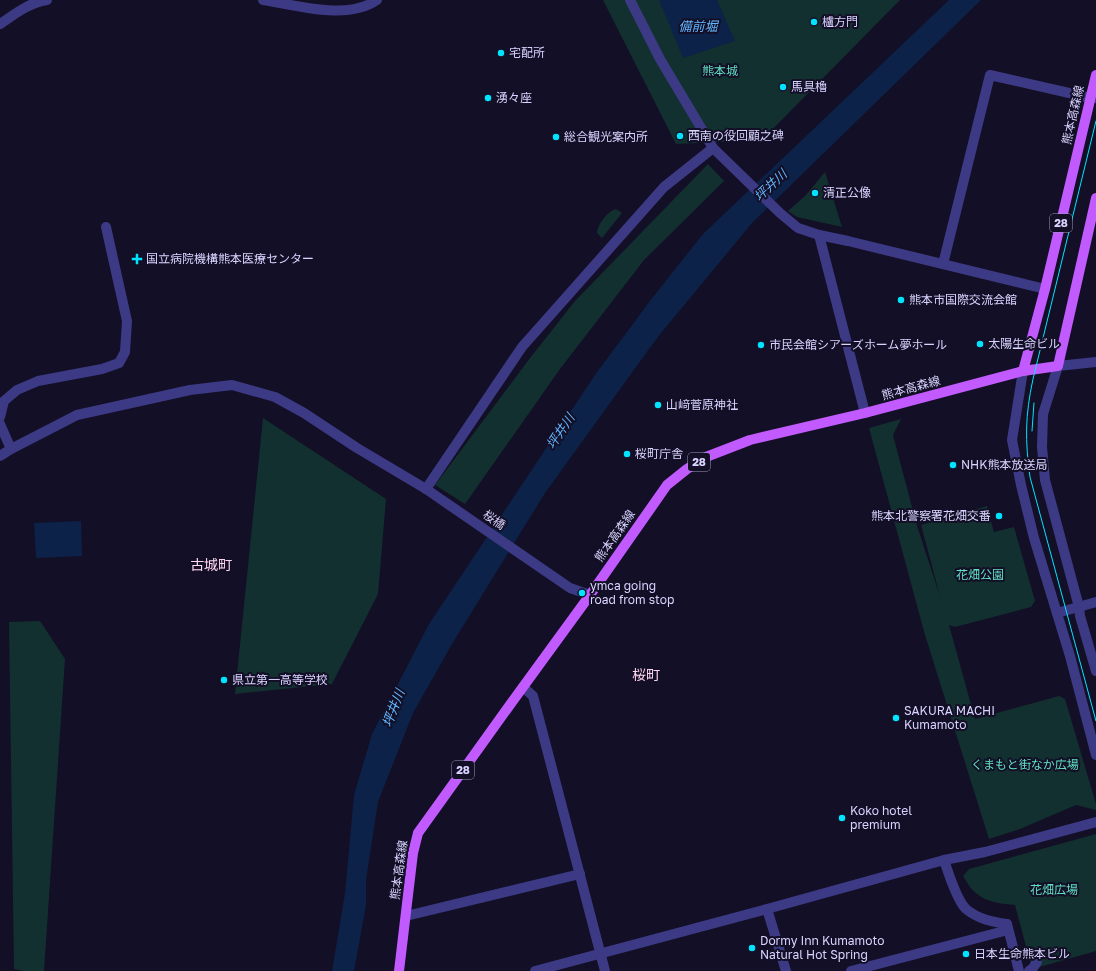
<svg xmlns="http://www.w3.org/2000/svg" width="1096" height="971" font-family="'Golos Text','Noto Sans JP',sans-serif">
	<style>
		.green { fill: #12302f }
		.water { fill: #0c2248 }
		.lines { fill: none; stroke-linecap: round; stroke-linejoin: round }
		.minor { stroke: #3d3a85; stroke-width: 10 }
		.tertiary { stroke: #3d3a85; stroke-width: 10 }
		.primary { stroke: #c25bff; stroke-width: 10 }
		.tram { stroke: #00e5ff; stroke-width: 1 }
		.poi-dot { fill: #00e5ff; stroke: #130f26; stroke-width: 1.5 }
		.labels { text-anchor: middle; stroke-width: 4; stroke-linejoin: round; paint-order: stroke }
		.shield { fill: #130f26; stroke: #9e99be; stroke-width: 1 }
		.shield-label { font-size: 11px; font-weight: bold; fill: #d9d4ff }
		.poi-label { font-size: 12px; fill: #d9d4ff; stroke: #130f26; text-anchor: start }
		.park-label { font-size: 12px; fill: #5fe0c0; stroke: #130f26 }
		.street-label { font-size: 12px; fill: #d9d4ff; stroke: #130f26 }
		.water-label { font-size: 13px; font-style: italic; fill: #62b6ff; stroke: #130f26 }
		.quarter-label { font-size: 14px; fill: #ffd6f0; stroke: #130f26 }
	</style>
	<rect width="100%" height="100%" fill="#130f26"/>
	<!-- green -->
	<g class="green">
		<path d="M603 0H900L762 140 676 144Z"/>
		<path d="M708 164 724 181 644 260 560 369 465 504 435 485 530 358 575 301Z"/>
		<path d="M825 172 842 227 797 217 788 211 806 195Z"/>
		<path d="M616 209 622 213 602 238 597 233C597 225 608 211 616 209Z"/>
		<path d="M263 418 386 499 378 594 332 684 235 694Z"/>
		<path d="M901 419 893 435 917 526 940 596 921 525 987 506 994 532 1014 527 1035 601 1031 607 955 627 949 625 975 719 1059 696 1065 699 1096 804V810L1076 805 1020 829 989 839 925 635 869 428Z"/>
		<path d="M40 621 65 659 44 971H24L14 969 9 622Z"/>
		<path d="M1096 834V951L1036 968 1031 965 1015 905C1002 904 987 902 977 894 971 890 967 882 963 876L969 869Z"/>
	</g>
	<!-- water -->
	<g class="water">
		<path d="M659 0H717L735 41 683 58Z"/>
		<path d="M949 0H981L752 223 657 338 545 493 452 644 413 713 378 802 366 880V905L354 971H332L345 893 354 795 372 734 429 624 597 372 653 297 703 234Z"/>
		<path d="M81 521 82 556 36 558 34 523Z"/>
	</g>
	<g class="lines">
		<!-- minor -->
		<g class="minor">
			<path d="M263 0C297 5 347 21 377 0"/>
			<path d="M630 0 660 59 713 148 780 213 798 228 819 235 848 241 1045 289"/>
			<path d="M0 24C15 14 28 3 47 0"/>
			<path d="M943 264 990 75 1091 98H1096"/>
			<path d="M0 417 4 401 17 390 38 381 102 369 119 363 125 352 127 321 106 227"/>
			<path d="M0 424 11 449"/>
			<path d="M0 456 11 449 77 415 190 390 232 385 275 397 304 413 357 448 426 489 570 588 590 595"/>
			<path d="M426 489 522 347 664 187 713 148"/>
			<path d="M1057 613 1096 602"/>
			<path d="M523 687 533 696 605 971"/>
			<path d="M944 860C948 872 957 901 966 909 978 919 992 922 1007 924"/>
			<path d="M406 916 580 874"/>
			<path d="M851 971 1008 930"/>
		</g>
		<!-- tertiary -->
		<g class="tertiary">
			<path d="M819 235 865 413"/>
			<path d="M1096 362 1058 366 1043 414 1042 447 1045 480 1079 607 1080 616 1096 671"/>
			<path d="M1023 371 1012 440 1021 485 1034 538 1070 656 1096 755"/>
			<path d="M767 909 786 971"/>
			<path d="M1007 924 1019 971"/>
			<path d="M535 971 767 909 944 860 985 852 1096 822"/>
			<path d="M1029 971 1033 968 1037 962"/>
		</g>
		<!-- primary -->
		<g class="primary">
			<path d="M1023 371 1045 289 1096 75"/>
			<path d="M399 971 413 853 418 833 512 702 590 595 667 485 687 469 706 457 750 440 865 413 1023 371 1058 366 1096 198"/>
		</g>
		<!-- tram -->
		<g class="tram">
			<path d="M1096 121 1033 379C1025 416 1025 440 1030 477L1096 721"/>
			<path d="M1032 431 1034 403"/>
		</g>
	</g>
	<!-- markers -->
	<g class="poi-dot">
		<circle cx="814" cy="22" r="4"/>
		<circle cx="501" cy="53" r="4"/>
		<circle cx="783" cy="87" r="4"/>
		<circle cx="488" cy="98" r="4"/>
		<circle cx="680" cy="136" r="4"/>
		<circle cx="556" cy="137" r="4"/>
		<circle cx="815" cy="193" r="4"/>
		<path d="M135 253h4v4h4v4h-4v4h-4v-4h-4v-4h4z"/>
		<circle cx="901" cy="300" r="4"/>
		<circle cx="980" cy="344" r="4"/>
		<circle cx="761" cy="345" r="4"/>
		<circle cx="658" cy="405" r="4"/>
		<circle cx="627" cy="454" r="4"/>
		<circle cx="953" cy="465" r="4"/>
		<circle cx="999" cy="516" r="4"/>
		<circle cx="582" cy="593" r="4"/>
		<circle cx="224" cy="680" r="4"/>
		<circle cx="896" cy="718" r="4"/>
		<circle cx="842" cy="818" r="4"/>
		<circle cx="752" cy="948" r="4"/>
		<circle cx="966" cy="954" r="4"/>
	</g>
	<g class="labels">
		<!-- shield labels -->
		<g class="shield">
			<rect x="1050" y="214" width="22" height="18" rx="3"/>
			<rect x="688" y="453" width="22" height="18" rx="3"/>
			<rect x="452" y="761" width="22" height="18" rx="3"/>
		</g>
		<g class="shield-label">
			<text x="1061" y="227">28</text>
			<text x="699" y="466">28</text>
			<text x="463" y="774">28</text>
		</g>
		<!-- poi labels -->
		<g class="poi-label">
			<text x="822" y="26">櫨方門</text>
			<text x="509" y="57">宅配所</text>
			<text x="791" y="91">馬具櫓</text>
			<text x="496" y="102">湧々座</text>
			<text x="688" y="140">西南の役回顧之碑</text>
			<text x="564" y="141">総合観光案内所</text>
			<text x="823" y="197">清正公像</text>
			<text x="146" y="263">国立病院機構熊本医療センター</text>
			<text x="909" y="304">熊本市国際交流会館</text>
			<text x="988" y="348">太陽生命ビル</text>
			<text x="769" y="349">市民会館シアーズホーム夢ホール</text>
			<text x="666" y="409">山﨑菅原神社</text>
			<text x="635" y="458">桜町庁舎</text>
			<text x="961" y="469">NHK熊本放送局</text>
			<text x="991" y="520" text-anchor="end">熊本北警察署花畑交番</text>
			<text x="590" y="590">ymca going<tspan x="590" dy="14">road from stop</tspan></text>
			<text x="232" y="684">県立第一高等学校</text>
			<text x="904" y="715">SAKURA MACHI<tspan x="904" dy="14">Kumamoto</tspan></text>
			<text x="850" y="815">Koko hotel<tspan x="850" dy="14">premium</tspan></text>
			<text x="760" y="945">Dormy Inn Kumamoto<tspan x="760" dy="14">Natural Hot Spring</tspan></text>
			<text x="974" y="958">日本生命熊本ビル</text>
		</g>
		<!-- park labels -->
		<g class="park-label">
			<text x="720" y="75">熊本城</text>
			<text x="980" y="579">花畑公園</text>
			<text x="1025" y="769">くまもと街なか広場</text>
			<text x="1054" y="894">花畑広場</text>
		</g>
		<!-- street labels -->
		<g class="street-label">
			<text transform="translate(1073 115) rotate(-77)" y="4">熊本高森線</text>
			<text transform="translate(911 388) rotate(-15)" y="4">熊本高森線</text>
			<text transform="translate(494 520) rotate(35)" y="4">桜橋</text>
			<text transform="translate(615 536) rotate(-55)" y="4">熊本高森線</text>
			<text transform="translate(399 870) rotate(-82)" y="4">熊本高森線</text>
		</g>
		<!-- water labels -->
		<g class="water-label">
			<text x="698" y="31">備前堀</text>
			<text transform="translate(770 185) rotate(-43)" y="5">坪井川</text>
			<text transform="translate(560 431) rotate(-56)" y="5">坪井川</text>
			<text transform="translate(393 708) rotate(-69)" y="5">坪井川</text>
		</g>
		<!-- quarter labels -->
		<g class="quarter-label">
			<text x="211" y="570">古城町</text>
			<text x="646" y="680">桜町</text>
		</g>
	</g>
</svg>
